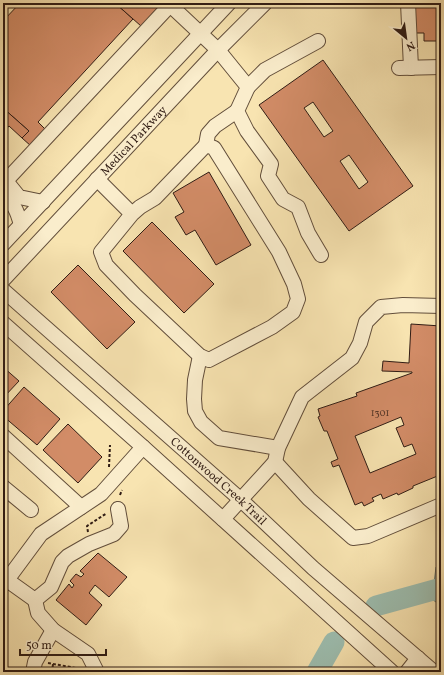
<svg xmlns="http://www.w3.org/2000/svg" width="444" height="675" font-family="Vollkorn,serif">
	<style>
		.water { fill: #9dbeb0; stroke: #717d72 }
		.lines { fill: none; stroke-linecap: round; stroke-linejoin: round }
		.river { stroke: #9dbeb0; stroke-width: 21 }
		.building { fill: #d28c67; stroke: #301c14; fill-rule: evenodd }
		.minor-casing { stroke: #624e3b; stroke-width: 16 }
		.path { stroke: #301c14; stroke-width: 2; stroke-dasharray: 3 2; stroke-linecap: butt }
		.minor { stroke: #faedcc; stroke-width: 14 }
		.labels { text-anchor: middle; stroke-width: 3.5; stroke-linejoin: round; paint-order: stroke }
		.number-label { font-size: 10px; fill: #583829 }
		.street-label { font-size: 12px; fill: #301c14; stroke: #faedcc }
	</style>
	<rect width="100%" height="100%" fill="#f8e4b1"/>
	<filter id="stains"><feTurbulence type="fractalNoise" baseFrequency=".005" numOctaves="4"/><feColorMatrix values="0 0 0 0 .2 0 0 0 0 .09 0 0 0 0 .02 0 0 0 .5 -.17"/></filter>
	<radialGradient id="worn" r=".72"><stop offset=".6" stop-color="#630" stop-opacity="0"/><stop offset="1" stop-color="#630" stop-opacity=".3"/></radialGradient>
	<!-- water -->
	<path class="water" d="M441 565V606L432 599 436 567Z"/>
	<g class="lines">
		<!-- river -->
		<g class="river">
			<path d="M376 606 441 588"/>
			<path d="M317 672 334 642"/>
		</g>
	</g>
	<!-- building -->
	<g class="building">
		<path d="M20 3H115L133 19 38 122 46 130 31 146 22 138 29 131 3 108V33L5 31 3 30V21Z"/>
		<path d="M115 3H162L141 26Z"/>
		<path d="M413 3H441V41H424V33H414Z"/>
		<path d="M323 60 413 186 349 231 259 105ZM313 102 333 131 324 137 304 108ZM349 155 368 182 359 189 340 161Z"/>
		<path d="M3 108 29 131 22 138 9 126 3 133Z"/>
		<path d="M209 172 251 245 216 265 195 230 186 235 175 217 184 212 173 193Z"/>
		<path d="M152 222 214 284 184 313 123 251Z"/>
		<path d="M78 265 135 322 107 349 51 292Z"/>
		<path d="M411 324 441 326 439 361 441 360V477L440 475 413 486V488L398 495 397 493 383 499 381 494 372 498 374 501 364 506 362 502 355 505 339 465 333 467 331 462 338 459 327 431H324L318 417 320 416 318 409 357 396 356 393 412 373V372L382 371 383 361 409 363ZM401 417 404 425 396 428 404 447 412 444 416 454 370 473 355 436Z"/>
		<path d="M3 367 19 381 3 398Z"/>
		<path d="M24 387 60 419 37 445 3 416V411Z"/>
		<path d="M68 424 102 457 78 483 43 450Z"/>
		<path d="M98 553 127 577 109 597 95 585 89 593 102 605 86 625 56 600 69 584 72 588 74 585 70 581 76 574 81 577 84 574 80 571Z"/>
	</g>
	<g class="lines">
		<defs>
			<g id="minor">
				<path d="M408 3 411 68"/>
				<path d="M170 5 218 50 248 87 237 111 247 131 271 164 268 176 283 199 298 207 308 233 321 255"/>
				<path d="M399 68 441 67"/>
				<path d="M248 87 265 70 318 41"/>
				<path d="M206 145 208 134 215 126 237 111"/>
				<path d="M97 179 132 214 140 207 155 198 206 145 214 148 279 252 294 284 298 299 293 312 272 327 209 360 200 356 135 295 106 265 101 252 132 214"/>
				<path d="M6 181 19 197 43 202"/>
				<path d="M3 184 172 3"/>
				<path d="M3 194C14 204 17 210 21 225"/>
				<path d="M3 244 229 3"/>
				<path id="s1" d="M3 280 218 50 265 3"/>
				<path id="s2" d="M3 290 240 499 313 568 434 672"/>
				<path d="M3 323 143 447 392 672"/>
				<path d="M200 356 195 380 194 399 195 411 201 422 219 438 278 448"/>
				<path d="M3 436 81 507"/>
				<path d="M275 462 309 499 353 538 368 536 441 505"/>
				<path d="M3 487 31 510"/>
				<path d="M223 519 275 462 278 448 302 397 352 358 360 343 366 322 381 307 403 305 441 306"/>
				<path d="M3 576 7 580 41 534 101 494 143 447"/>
				<path d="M3 585 7 580 35 600 51 587 62 562 68 556 89 544 114 534 121 526 118 509"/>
				<path d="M35 600 38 613 53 630 88 654 97 672"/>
				<path d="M33 672 35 662 53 630"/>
				<path d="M407 672 418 658"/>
			</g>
		</defs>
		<!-- minor casing -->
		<use href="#minor" class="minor-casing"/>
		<!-- path -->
		<g class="path">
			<path d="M109 467 110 445"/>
			<path d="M120 495 122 490"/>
			<path d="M88 532 87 526 107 513"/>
			<path d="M48 663 76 668 78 672"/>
			<path d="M52 672 53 664"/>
		</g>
		<!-- minor -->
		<use href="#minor" class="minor"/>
	</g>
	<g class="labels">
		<!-- number labels -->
		<g class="number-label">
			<text x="380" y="416">1301</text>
		</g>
		<!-- street labels -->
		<g class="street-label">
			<text dy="4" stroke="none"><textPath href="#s1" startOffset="191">Medical Parkway</textPath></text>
			<text dy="4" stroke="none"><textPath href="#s2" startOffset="288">Cottonwood Creek Trail</textPath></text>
		</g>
	</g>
	<!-- margin -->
	<rect width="444" height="675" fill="none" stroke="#f8e4b1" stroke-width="16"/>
	<rect x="4" y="4" width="436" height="667" fill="none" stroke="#301c14" stroke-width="2"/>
	<rect x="8" y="8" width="428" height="659" fill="none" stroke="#301c14"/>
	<!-- north arrow -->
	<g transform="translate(406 38) rotate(151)" stroke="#faedcc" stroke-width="3" paint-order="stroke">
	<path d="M0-3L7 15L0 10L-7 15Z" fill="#301c14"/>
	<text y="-6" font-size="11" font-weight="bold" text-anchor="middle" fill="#301c14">N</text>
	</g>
	<!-- scale -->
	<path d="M20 649v6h86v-6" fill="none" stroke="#301c14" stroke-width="2"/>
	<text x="26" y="649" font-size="12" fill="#301c14" stroke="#faedcc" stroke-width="3" paint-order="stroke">50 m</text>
	<rect width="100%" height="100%" filter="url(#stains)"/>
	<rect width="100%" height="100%" fill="url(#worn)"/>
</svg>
